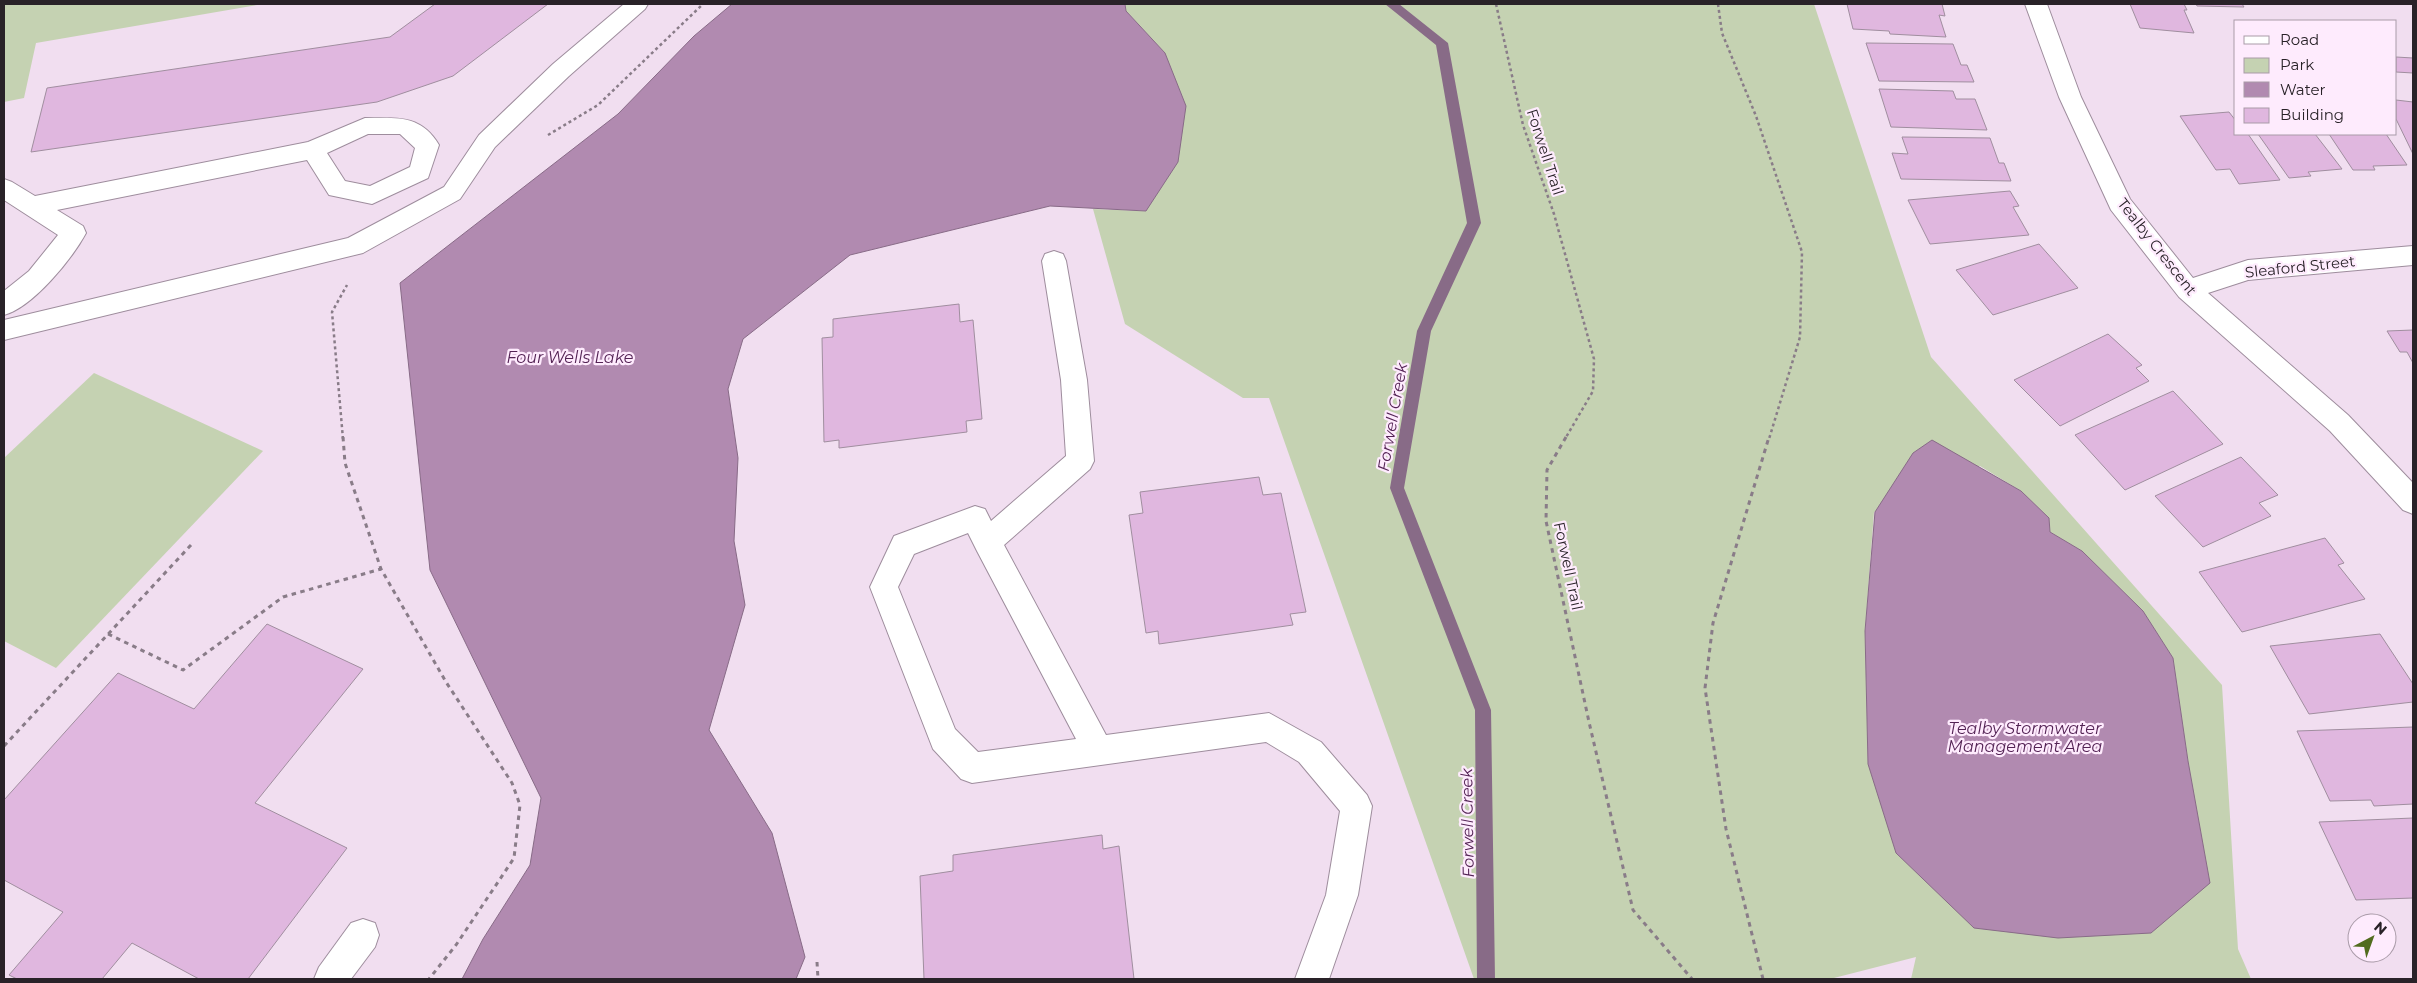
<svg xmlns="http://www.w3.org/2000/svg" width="2417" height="983" font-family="Montserrat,sans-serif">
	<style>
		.green { fill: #c5d2b2; fill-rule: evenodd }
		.water { fill: #b18ab0; stroke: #886b87 }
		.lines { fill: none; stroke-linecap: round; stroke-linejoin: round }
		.stream { fill: #886b87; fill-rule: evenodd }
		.building { fill: #e0b7df; stroke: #a08e9f }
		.minor-casing { stroke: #9e8d9d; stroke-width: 2 }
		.path-far1 { stroke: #897c88; stroke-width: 2.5; stroke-dasharray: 3 3; stroke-linecap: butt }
		.path { stroke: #897c88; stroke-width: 3; stroke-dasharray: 4.5 4.5; stroke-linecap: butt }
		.minor { fill: #fff; fill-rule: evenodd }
		.labels { text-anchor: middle; stroke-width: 4.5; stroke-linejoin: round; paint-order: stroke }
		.street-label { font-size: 15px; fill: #292228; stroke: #feebfd }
		.water-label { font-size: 16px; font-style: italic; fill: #532254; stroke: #feebfd }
	</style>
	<rect width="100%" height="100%" fill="#f1def0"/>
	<!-- green -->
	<g class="green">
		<path d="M4 4H263L36 43 24 98 4 102Z"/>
		<path d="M1125 4H1814L1931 357 2222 685 2238 949 2251 979H1911L1916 957 1830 979H1474L1269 398H1243L1125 324 1093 209 1146 211 1165 53 1126 11ZM1980 466 2021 491 2049 518 2050 532 2082 551 2143 611 2173 658 2188 761 1868 764 1865 631 1874 512Z"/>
		<path d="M94 373 263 451 56 668 4 641V458Z"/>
	</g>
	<!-- water -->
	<g class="water">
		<path d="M732 4H1125L1126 11 1165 53 1186 106 1178 162 1146 211 1050 206 850 255 743 339 728 389 738 458 734 541 745 605 709 730 772 833 805 957 796 979H462L483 939 530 865 541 798 430 570 400 283 618 114 694 36Z"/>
		<path d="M1932 440 2021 491 2049 518 2050 532 2082 551 2143 611 2173 658 2188 761 2210 883 2151 933 2058 938 1974 928 1896 853 1868 764 1865 631 1875 512 1913 453Z"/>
	</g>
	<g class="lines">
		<!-- stream -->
		<path class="stream" d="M1385 4H1399L1448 43 1481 223 1431 331 1404 488 1491 710 1495 979H1477L1475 710 1390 488 1417 331 1467 223 1436 45Z"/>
	</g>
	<!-- building -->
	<g class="building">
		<path d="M435 4H548L453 76 377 102 31 152 47 88 390 37Z"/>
		<path d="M1847 4H1942L1945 16 1939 15 1946 37 1890 34 1889 31 1853 29Z"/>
		<path d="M2130 4H2184L2187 10H2184L2194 33 2140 28Z"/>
		<path d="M2196 4H2242L2244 7 2197 6Z"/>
		<path d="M1866 43 1953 44 1961 65H1967L1974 82 1879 81Z"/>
		<path d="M2396 57 2413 58V73L2396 72Z"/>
		<path d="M1879 89 1953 91 1956 99H1975L1987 130 1891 127Z"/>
		<path d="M2396 100 2413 102V154L2396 119Z"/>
		<path d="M2229 112 2236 121V134H2248L2280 180 2239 184 2230 169 2216 170 2180 116Z"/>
		<path d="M2258 134H2315L2342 169 2308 172 2311 176 2289 178Z"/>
		<path d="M2329 134H2386L2407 165 2373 166 2375 170H2353Z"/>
		<path d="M1902 137 1990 138 1999 163H2004L2011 181 1901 179 1892 153 1908 154Z"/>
		<path d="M2010 191 2019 206 2013 207 2029 235 1930 244 1908 200Z"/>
		<path d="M2039 244 2078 288 1993 315 1956 270Z"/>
		<path d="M959 304 960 322 973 320 982 419 966 421 967 432 839 448V440L824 442 822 338 833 337V319Z"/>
		<path d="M2413 330V363L2407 352H2400L2387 331Z"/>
		<path d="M2108 334 2142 365 2136 368 2149 381 2060 426 2014 380Z"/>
		<path d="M2173 391 2223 444 2125 490 2075 435Z"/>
		<path d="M2241 457 2278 495 2259 503 2271 516 2203 547 2155 496Z"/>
		<path d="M1259 477 1263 495 1281 493 1306 612 1290 614 1293 625 1159 644 1158 631 1146 633 1129 515 1143 513 1140 492Z"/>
		<path d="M2325 538 2344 563 2338 565 2365 599 2242 632 2199 572Z"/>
		<path d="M267 624 363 669 255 803 347 848 248 979H199L132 943 102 979H17L9 975 63 912 4 880V800L118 673 194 709Z"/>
		<path d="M2380 634 2413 684V702L2309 714 2270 646Z"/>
		<path d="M2413 727V804L2374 806 2371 800 2330 801 2297 731Z"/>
		<path d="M2413 818V898L2356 900 2319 822Z"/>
		<path d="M1102 835 1103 849 1119 846 1134 979H924L920 876 953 871V855Z"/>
	</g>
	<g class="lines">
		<defs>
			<g id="minor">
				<path d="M624 4H648L645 9 569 76 495 147 460 199 363 253 4 340V320L348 238 444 187 479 135 553 64Z"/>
				<path d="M2025 4H2047L2081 97 2130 199 2193 278 2248 260 2413 246V265L2248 280 2208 293 2348 415 2413 483V514L2403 510 2330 431 2179 297 2111 210 2059 97Z"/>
				<path d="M365 118C395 118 421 114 439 145L428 178 372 204 329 195 307 160 57 210 83 226 86 233C72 259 33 307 4 315V291L29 271 58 235 4 200V179L12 182 35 196 308 142ZM368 134H400L415 148 410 167 370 186 345 181 327 153Z"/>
				<path d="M1054 251 1063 254 1066 261 1087 380 1094 461 1090 469 1004 545 1106 735 1269 713 1321 742 1367 795 1372 806 1358 895 1329 979H1295L1326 895 1340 811 1299 762 1266 742 972 783 961 779 933 749 870 587 894 536 975 506 985 509 991 521 1066 456 1061 380 1042 261 1045 254ZM968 533 977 551 1076 739 978 752 955 729 898 587 914 554Z"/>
				<path d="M363 919 375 923 379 935 375 947 351 979H314L319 967 351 923Z"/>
			</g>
		</defs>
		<!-- minor casing -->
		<use href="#minor" class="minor-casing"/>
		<!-- path-far1 -->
		<g class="path-far1">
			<path d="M1496 4 1523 125 1554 214 1594 359 1593 391 1565 439"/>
			<path d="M1718 4 1722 33 1756 116 1802 252 1800 337 1769 439"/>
			<path d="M548 135 598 105 703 4"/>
			<path d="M343 439 332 312 347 285"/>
		</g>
		<!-- path -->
		<g class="path">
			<path d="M343 437 345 463 381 569 446 682 512 783 520 805 514 858 456 945 429 979"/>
			<path d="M1566 437 1547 470 1546 521 1589 722 1633 910 1692 979"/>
			<path d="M108 634 183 670 283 597 381 569"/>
			<path d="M4 746 191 545"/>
			<path d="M817 962 818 979"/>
			<path d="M1763 979 1726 829 1705 688 1713 623 1769 437"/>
		</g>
		<!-- minor -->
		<use href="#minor" class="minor"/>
	</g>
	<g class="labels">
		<!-- street labels -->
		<g class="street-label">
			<text transform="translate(1545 152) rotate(72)" y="5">Forwell Trail</text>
			<text transform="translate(2157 247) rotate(52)" y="5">Tealby Crescent</text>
			<text transform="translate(2300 267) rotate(-6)" y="5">Sleaford Street</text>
			<text transform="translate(1568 566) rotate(78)" y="5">Forwell Trail</text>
		</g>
		<!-- water labels -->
		<g class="water-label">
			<text x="570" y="363">Four Wells Lake</text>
			<text transform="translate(1392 417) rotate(-80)" y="6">Forwell Creek</text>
			<text x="2025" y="734">Tealby Stormwater<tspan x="2025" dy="18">Management Area</tspan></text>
			<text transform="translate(1467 823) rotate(-91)" y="6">Forwell Creek</text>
		</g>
	</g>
	<!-- border -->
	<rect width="2417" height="983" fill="none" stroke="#292228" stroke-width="10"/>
	<!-- legend -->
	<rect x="2234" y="20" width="162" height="115" fill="#feebfd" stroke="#a99ba8"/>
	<rect x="2244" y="36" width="25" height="8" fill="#ffffff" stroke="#a99ba8"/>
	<text x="2280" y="45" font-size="15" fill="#292228">Road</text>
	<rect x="2244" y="58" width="25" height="15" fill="#c5d2b2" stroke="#a99ba8"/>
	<text x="2280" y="70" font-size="15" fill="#292228">Park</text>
	<rect x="2244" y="82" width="25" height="15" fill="#b18ab0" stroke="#a99ba8"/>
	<text x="2280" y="95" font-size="15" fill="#292228">Water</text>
	<rect x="2244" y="108" width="25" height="15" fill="#e0b7df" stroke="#a99ba8"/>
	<text x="2280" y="120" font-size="15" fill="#292228">Building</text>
	<!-- north arrow -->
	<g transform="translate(2372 938) rotate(41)"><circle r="24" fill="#feebfd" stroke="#a99ba8"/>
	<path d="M0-4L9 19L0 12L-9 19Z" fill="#526c1e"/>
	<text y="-8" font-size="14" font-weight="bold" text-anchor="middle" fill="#292228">N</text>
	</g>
</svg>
